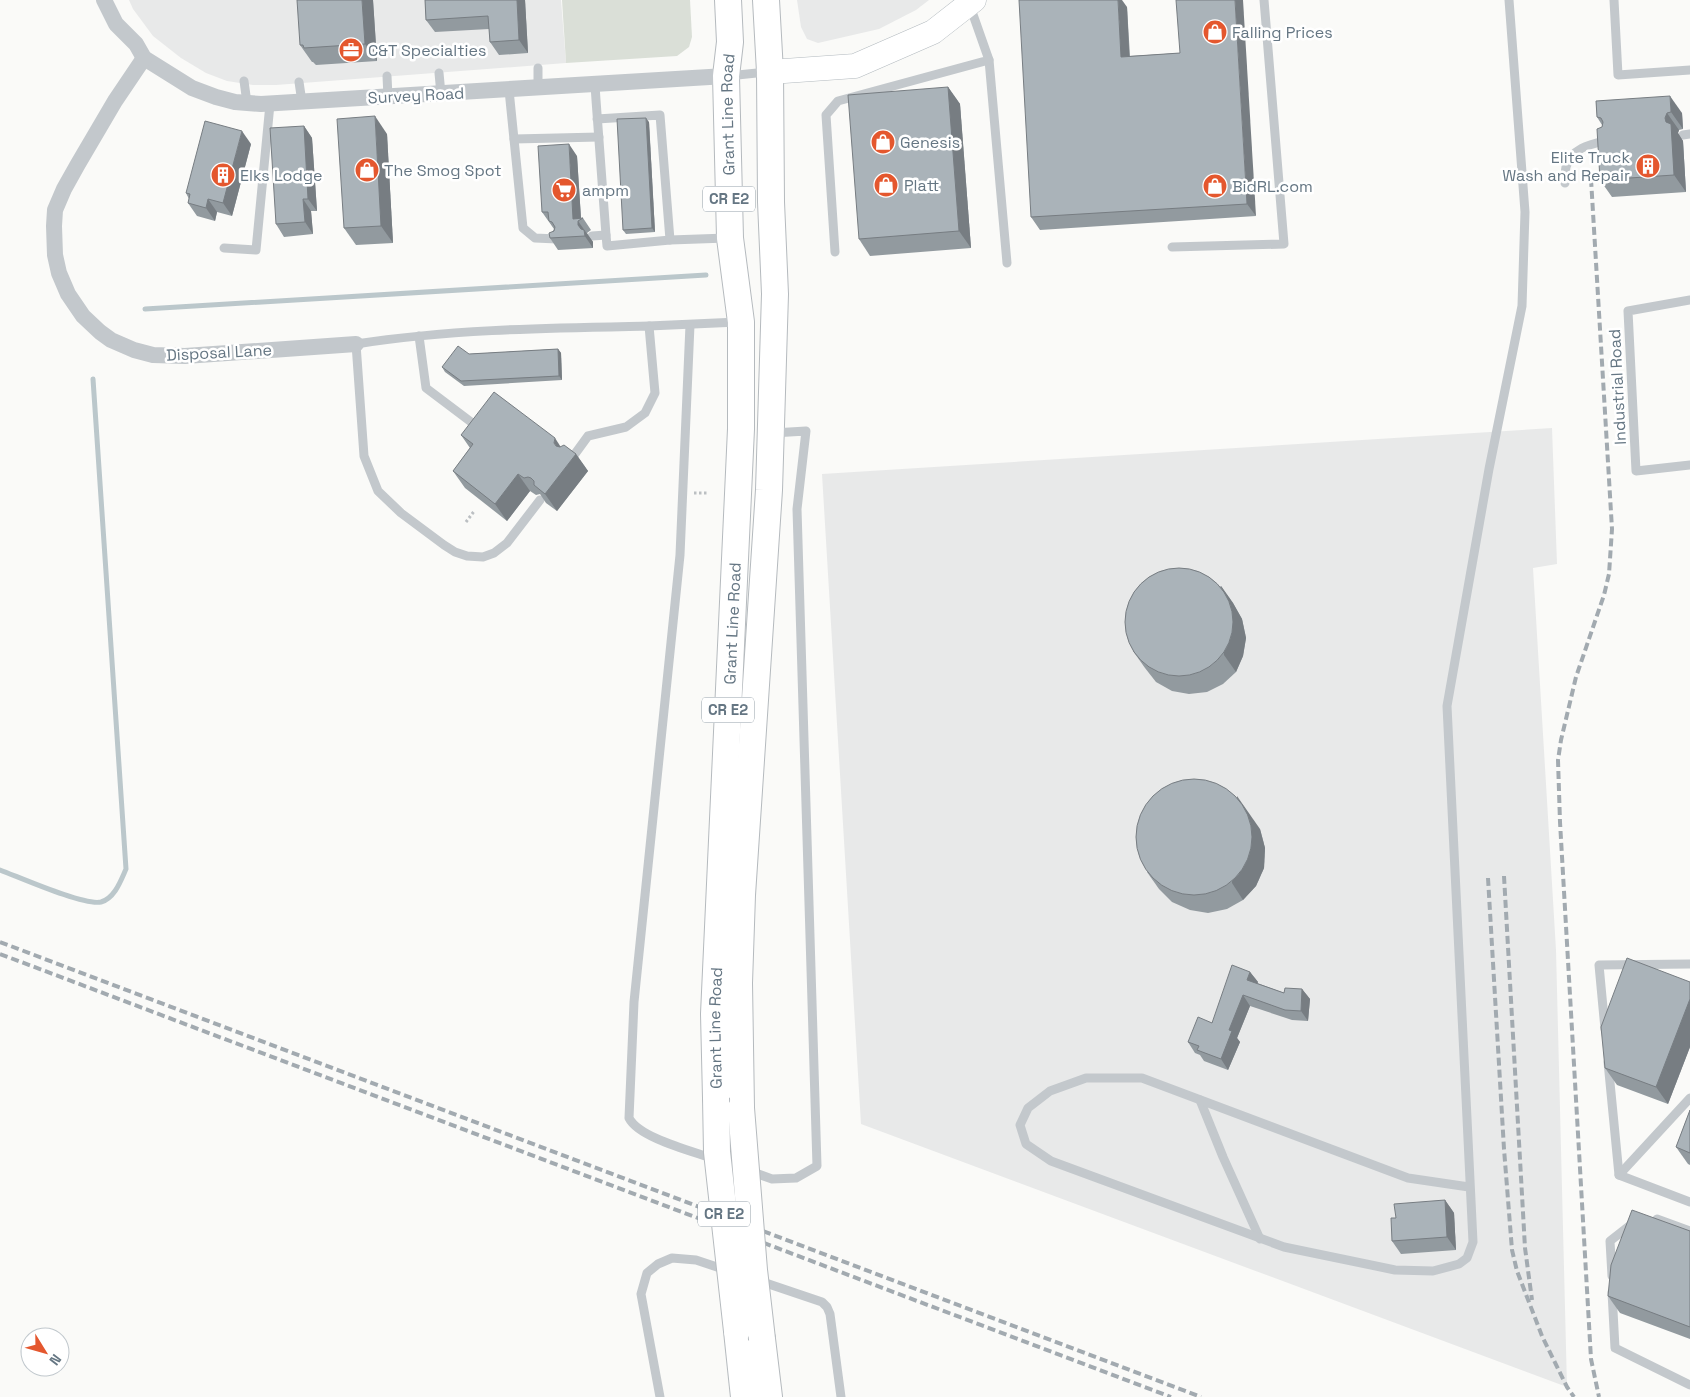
<svg xmlns="http://www.w3.org/2000/svg" width="1690" height="1397" font-family="'Space Grotesk',sans-serif">
	<style>
		.built { fill: #e8e9e9 }
		.green { fill: #dadfd7 }
		.lines { fill: none; stroke-linecap: round; stroke-linejoin: round }
		.stream { stroke: #bbc7cb; stroke-width: 5 }
		.secondary-casing { stroke: #b3babf; stroke-width: 25 }
		.primary-casing { stroke: #b5babe; stroke-width: 28 }
		.path { stroke: #bbbfc2; stroke-width: 3; stroke-dasharray: 2.5 2.5; stroke-linecap: butt }
		.service { stroke: #c3c8cc; stroke-width: 9 }
		.minor { stroke: #c3c8cc; stroke-width: 16 }
		.secondary { stroke: #fff; stroke-width: 24 }
		.primary { stroke: #fff; stroke-width: 26 }
		.rail { stroke: #a2aab0; stroke-width: 4; stroke-dasharray: 8 4; stroke-linecap: butt }
		.primary-bridge-casing { stroke: #b5babe; stroke-width: 28; stroke-linecap: butt }
		.primary-bridge { stroke: #fff; stroke-width: 26 }
		.wall { fill: #929a9f }
		.shaded-wall { fill: #777d82 }
		.building { fill: #aab3b9; stroke: #777d82 }
		.labels { text-anchor: middle; stroke-width: 5; stroke-linejoin: round; paint-order: stroke }
		.shield { fill: #fff; stroke: #939fa8; stroke-width: 1 }
		.shield-label { font-size: 15px; font-weight: bold; fill: #657683 }
		.poi-label { font-size: 16px; fill: #657683; stroke: #fff; text-anchor: start }
		.street-label { font-size: 16px; fill: #657683; stroke: #fff }
	</style>
	<rect width="100%" height="100%" fill="#fafaf8"/>
	<!-- built -->
	<g class="built">
		<path d="M129 0H561L566 63 276 85H253L227 81 206 73 181 58 153 36 133 9Z"/>
		<path d="M797 0H929L916 10 879 29 818 43 807 39 801 27Z"/>
		<path d="M1552 428 1557 564 1533 568 1556 950 1567 1387 861 1124 822 474Z"/>
	</g>
	<!-- green -->
	<path class="green" d="M562 0H690L692 37 689 47 677 56 566 63Z"/>
	<g class="lines">
		<!-- stream -->
		<g class="stream">
			<path d="M145 309 706 275"/>
			<path d="M0 870C19 877 84 906 101 902 115 898 121 880 126 869L93 379"/>
		</g>
		<defs>
			<path id="secondary" d="M770 72 855 66 933 32 974 0"/>
			<g id="primary">
				<path id="s1" d="M716 1098 714 1014 741 429V322L730 238 726 76 730 42 728 0"/>
				<path d="M741 1108 739 983 742 895 769 490 775 294 771 202 770 72 766 0"/>
				<path d="M737 1331 744 1397"/>
				<path d="M762 1339 769 1397"/>
			</g>
		</defs>
		<!-- secondary casing -->
		<use href="#secondary" class="secondary-casing"/>
		<!-- primary casing -->
		<use href="#primary" class="primary-casing"/>
		<!-- path -->
		<g class="path">
			<path d="M694 493H708"/>
			<path d="M466 522 475 510"/>
		</g>
		<!-- service -->
		<g class="service">
			<path d="M1614 0 1618 75 1690 70"/>
			<path d="M989 60 1007 263"/>
			<path d="M538 68V88"/>
			<path d="M439 73 441 94"/>
			<path d="M387 76 388 97"/>
			<path d="M728 76 767 72"/>
			<path d="M244 81 247 103"/>
			<path d="M299 82 302 102"/>
			<path d="M595 85 596 100 606 235 607 246 670 240 660 115 597 119"/>
			<path d="M509 90 523 228 535 238 557 239"/>
			<path d="M1683 135 1690 134"/>
			<path d="M514 139 599 137"/>
			<path d="M1565 183C1565 178 1565 172 1566 167 1572 147 1592 144 1609 140"/>
			<path d="M592 236 606 235"/>
			<path d="M670 240 727 238"/>
			<path d="M1172 247 1284 244 1264 0"/>
			<path d="M224 248 256 250 270 104"/>
			<path d="M835 252 826 115 838 101 989 60 970 6"/>
			<path d="M1690 300 1628 311 1636 471 1690 465"/>
			<path d="M690 325 680 555 634 1002 629 1118C639 1138 692 1151 714 1159"/>
			<path d="M649 326 738 322"/>
			<path d="M419 336 426 388 479 428"/>
			<path d="M540 500 507 543 494 553 483 557 467 556 455 552 444 545 401 513 378 491 364 456 356 344C452 329 551 328 649 326L655 393 645 413 626 427 588 436 572 458"/>
			<path d="M1605 1029 1599 965 1690 964"/>
			<path d="M1608 1062 1619 1175 1690 1202"/>
			<path d="M1200 1100 1223 1157 1260 1239"/>
			<path d="M750 1171 772 1179 796 1178 817 1166 797 509 806 431 773 433"/>
			<path d="M1619 1175 1690 1098"/>
			<path d="M1469 1187 1408 1178 1142 1078H1086L1050 1091 1028 1108 1020 1125 1026 1144 1051 1161 1284 1247 1395 1270 1433 1271 1459 1264 1467 1258 1473 1242 1447 706 1489 469 1522 306 1525 212 1509 0"/>
			<path d="M1657 1219 1690 1231"/>
			<path d="M1612 1276 1610 1241 1633 1223"/>
			<path d="M757 1280 822 1302 827 1307 830 1314 841 1397"/>
			<path d="M1612 1292 1615 1348 1690 1385"/>
			<path d="M660 1397 641 1294 647 1273 658 1264 672 1258 696 1260 726 1270"/>
		</g>
		<!-- minor -->
		<g class="minor">
			<path d="M104 0 116 24 136 44 144 58 192 88 216 97 235 102 261 104 726 76"/>
			<path d="M144 58 115 101 78 164 64 189 55 210 54 226 55 255 59 273 68 294 83 316 100 332 111 340 134 350 153 355 185 356 356 344"/>
		</g>
		<!-- secondary -->
		<use href="#secondary" class="secondary"/>
		<!-- primary -->
		<use href="#primary" class="primary"/>
		<!-- rail -->
		<g class="rail">
			<path d="M1591 179 1612 529 1609 574 1604 595 1576 677 1561 740 1558 760 1560 822 1591 1359 1599 1397"/>
			<path d="M1504 876 1525 1248 1532 1300"/>
			<path d="M1488 878 1504 1149 1512 1250 1517 1271 1542 1336 1567 1387 1574 1397"/>
			<path d="M0 942 1201 1397"/>
			<path d="M0 954 1171 1397"/>
		</g>
		<defs>
			<g id="primary-bridge">
				<path d="M716 1098 717 1152 737 1331"/>
				<path d="M741 1108 754 1270 762 1339"/>
			</g>
		</defs>
		<!-- primary-bridge casing -->
		<use href="#primary-bridge" class="primary-bridge-casing"/>
		<!-- primary-bridge -->
		<use href="#primary-bridge" class="primary-bridge"/>
	</g>
	<!-- wall -->
	<g class="wall">
		<path d="M373 0 377 61 316 65 313 62H312L300 45Z"/>
		<path d="M425 0H525L528 53 499 55 490 42 489 29 435 32 426 20Z"/>
		<path d="M1127 7 1130 56 1180 53 1256 216 1040 230 1031 217Z"/>
		<path d="M948 87 960 104 971 248 870 256 859 239Z"/>
		<path d="M1596 101 1682 113 1683 129 1679 130 1678 133 1683 141 1686 192 1612 197 1600 180 1602 127V125L1597 117Z"/>
		<path d="M649 122 655 232 626 234 623 230Z"/>
		<path d="M304 126 312 138 317 211H311L313 234 284 237 276 224Z"/>
		<path d="M387 134 393 243 356 245 344 228Z"/>
		<path d="M251 144 232 216 217 212 215 221 197 216 188 203 189 199 186 193Z"/>
		<path d="M577 156 581 218H583L591 230 587 233 593 242V248L558 250 550 238 554 229 542 212Z"/>
		<path d="M558 349 561 353 562 380 464 386 445 372 442 367 469 354Z"/>
		<path d="M461 435 561 447 576 454 588 471 557 511 546 503 540 494 536 495 530 491 507 521 465 488 453 471 470 448Z"/>
		<path d="M1221 586 1233 603 1242 619 1246 638 1243 656 1236 672 1223 684 1207 692 1189 694 1172 691 1156 682 1145 668 1133 651Z"/>
		<path d="M1260 829 1265 848 1264 868 1256 886 1243 900 1227 909 1208 913 1190 910 1172 902 1159 889 1147 872Z"/>
		<path d="M1250 972 1258 982 1257 983 1284 993 1302 989 1310 999 1308 1021 1292 1020 1250 1006 1237 1038 1240 1042 1228 1070 1204 1061 1200 1055 1195 1053 1188 1042 1212 1023Z"/>
		<path d="M1690 982V1047L1668 1104 1617 1085 1605 1068Z"/>
		<path d="M1690 1110V1165L1688 1164 1676 1147Z"/>
		<path d="M1445 1200 1454 1213 1456 1250 1401 1254 1392 1241 1396 1218Z"/>
		<path d="M1690 1231V1339L1620 1313 1608 1296Z"/>
	</g>
	<!-- shaded-wall -->
	<g class="shaded-wall">
		<path d="M362 0H373L377 61 365 44Z"/>
		<path d="M517 0H525L528 53 519 40Z"/>
		<path d="M1118 0H1122L1127 7 1130 70 1121 57Z"/>
		<path d="M1235 0H1243L1256 216 1247 204Z"/>
		<path d="M948 87 960 104 971 248 959 231Z"/>
		<path d="M1670 96 1682 113 1683 129 1671 112Z"/>
		<path d="M1667 113 1679 130 1678 133 1683 141 1686 192 1674 175 1666 122 1665 118Z"/>
		<path d="M375 116 387 134 393 243 381 226Z"/>
		<path d="M646 118 649 122 655 232 652 228Z"/>
		<path d="M304 126 312 138 317 211 308 199Z"/>
		<path d="M242 131 251 144 232 216 223 203Z"/>
		<path d="M569 144 577 156 581 219 578 221 593 242V248L573 219Z"/>
		<path d="M208 199 217 212 215 221 206 208Z"/>
		<path d="M303 199 311 211 313 234 305 222Z"/>
		<path d="M558 349 561 353 562 380 559 376Z"/>
		<path d="M555 438 566 455V460L554 443Z"/>
		<path d="M576 454 588 471 557 511 545 494Z"/>
		<path d="M518 474 530 491 507 521 495 504Z"/>
		<path d="M1221 586 1233 603 1242 619 1246 638 1243 656 1236 672 1224 655Z"/>
		<path d="M1237 796 1260 829 1265 848 1264 868 1256 886 1243 900 1232 883Z"/>
		<path d="M1250 972 1258 982 1255 990 1247 980Z"/>
		<path d="M1302 989 1310 999 1308 1021 1301 1011Z"/>
		<path d="M1243 995 1250 1006 1237 1038 1240 1042 1228 1070 1221 1059 1229 1030Z"/>
		<path d="M1690 999V1047L1668 1104 1656 1087Z"/>
		<path d="M1445 1200 1454 1213 1456 1250 1447 1237Z"/>
	</g>
	<!-- building -->
	<g class="building">
		<path d="M297 0H362L365 44 304 48 303 45H300Z"/>
		<path d="M425 0H517L519 40 490 42 488 16 426 20Z"/>
		<path d="M1019 0H1118L1121 57 1180 53 1176 0H1235L1247 204 1031 217Z"/>
		<path d="M948 87 959 231 859 239 848 95Z"/>
		<path d="M1670 96 1671 112 1667 113 1665 118 1666 122 1671 124 1674 175 1600 180 1597 129 1602 127 1603 122 1601 118 1597 117 1596 101Z"/>
		<path d="M375 116 381 226 344 228 337 119Z"/>
		<path d="M646 118 652 228 623 230 617 119Z"/>
		<path d="M205 121 242 131 223 203 208 199 206 208 188 203 190 194 186 193Z"/>
		<path d="M304 126 308 199H303L305 222 276 224 270 128Z"/>
		<path d="M569 144 573 219 583 218 578 221V225L581 229 584 230 585 236 550 238 549 233 554 231 555 227 552 222 549 221 548 212H542L538 146Z"/>
		<path d="M458 346 469 354 558 349 559 376 461 381 442 367Z"/>
		<path d="M494 392 555 438 554 443 556 446 560 447 564 445 576 454 545 494 534 485V481L531 478 528 477 524 478 518 474 495 504 453 471 473 444 461 435Z"/>
		<circle cx="1179" cy="622" r="54"/>
		<circle cx="1194" cy="837" r="58"/>
		<path d="M1627 958 1690 982V999L1656 1087 1605 1068 1601 1027Z"/>
		<path d="M1232 965 1250 972 1247 980 1284 993 1285 988 1302 989 1301 1011 1285 1010 1243 995 1229 1030 1232 1031 1221 1059 1197 1050 1199 1046 1188 1042 1198 1017 1212 1023Z"/>
		<path d="M1690 1110V1153L1676 1147Z"/>
		<path d="M1445 1200 1447 1237 1392 1241 1391 1218H1396L1394 1204Z"/>
		<path d="M1632 1210 1690 1231V1327L1608 1296 1611 1265Z"/>
	</g>
	<!-- icons -->
	<defs>
		<symbol id="shop-disc" viewBox="-11 -11 22 22"><circle r="9.5" fill="#e4572e" stroke="#fff"/><path d="M-5-2.5h2.3a2.7 3.5 0 0 1 5.4 0H5L5.5 6h-11ZM-1.5-2.5h3a1.5 2.3 0 0 0-3 0Z" fill="#fff"/></symbol>
		<symbol id="office-disc" viewBox="-11 -11 22 22"><circle r="9.5" fill="#e4572e" stroke="#fff"/><path d="M-6-3h4V-5.5h4V-3h4V5H-6ZM-1-4.5V-3h2v-1.5ZM-6 0V1H6V0Z" fill="#fff"/></symbol>
		<symbol id="building-disc" viewBox="-11 -11 22 22"><circle r="9.5" fill="#e4572e" stroke="#fff"/><path d="M-4-6H4V6H1V3H-1V6H-4ZM-2.5-4.3h1.7v1.8h-1.7ZM.8-4.3h1.7v1.8H.8ZM-2.5-1h1.7V.8h-1.7ZM.8-1h1.7V.8H.8Z" fill="#fff"/></symbol>
		<symbol id="supermarket-disc" viewBox="-11 -11 22 22"><circle r="9.5" fill="#e4572e" stroke="#fff"/><path d="M-6-5.5h2.5l.6 2H6L4.5 2H-2.5L-4.4-4H-6ZM-1.5 3.2a1.3 1.3 0 1 0 .1 0ZM3 3.2a1.3 1.3 0 1 0 .1 0Z" fill="#fff"/></symbol>
	</defs>
	<g fill-rule="evenodd">
		<use href="#shop-disc" x="1201" y="18" width="28" height="28"/>
		<use href="#office-disc" x="337" y="36" width="28" height="28"/>
		<use href="#shop-disc" x="869" y="128" width="28" height="28"/>
		<use href="#building-disc" x="1634" y="152" width="28" height="28"/>
		<use href="#shop-disc" x="353" y="156" width="28" height="28"/>
		<use href="#building-disc" x="209" y="161" width="28" height="28"/>
		<use href="#shop-disc" x="872" y="171" width="28" height="28"/>
		<use href="#shop-disc" x="1201" y="172" width="28" height="28"/>
		<use href="#supermarket-disc" x="550" y="176" width="28" height="28"/>
	</g>
	<g class="labels">
		<!-- shield labels -->
		<g class="shield">
			<rect x="703" y="186.5" width="52" height="25" rx="4"/>
			<rect x="702" y="697.5" width="52" height="25" rx="4"/>
			<rect x="698" y="1201.5" width="52" height="25" rx="4"/>
		</g>
		<g class="shield-label">
			<text x="729" y="204">CR E2</text>
			<text x="728" y="715">CR E2</text>
			<text x="724" y="1219">CR E2</text>
		</g>
		<!-- poi labels -->
		<g class="poi-label">
			<text x="1232" y="38">Falling Prices</text>
			<text x="368" y="56">C&amp;T Specialties</text>
			<text x="900" y="148">Genesis</text>
			<text x="1630" y="163" text-anchor="end">Elite Truck<tspan x="1630" dy="18">Wash and Repair</tspan></text>
			<text x="384" y="176">The Smog Spot</text>
			<text x="240" y="181">Elks Lodge</text>
			<text x="904" y="191">Platt</text>
			<text x="1232" y="192">BidRL.com</text>
			<text x="582" y="196">ampm</text>
		</g>
		<!-- street labels -->
		<g class="street-label">
			<text transform="translate(416 95) rotate(-3)" y="6">Survey Road</text>
			<text dy="6" stroke="none"><textPath href="#s1" startOffset="985">Grant Line Road</textPath></text>
			<text transform="translate(219 352) rotate(-3)" y="6">Disposal Lane</text>
			<text transform="translate(1617 387) rotate(-93)" y="6">Industrial Road</text>
			<text dy="6" stroke="none"><textPath href="#s1" startOffset="475">Grant Line Road</textPath></text>
			<text dy="6" stroke="none"><textPath href="#s1" startOffset="70">Grant Line Road</textPath></text>
		</g>
	</g>
	<!-- north arrow -->
	<g transform="translate(45 1352) rotate(127)"><circle r="24" fill="#ffffff" stroke="#c1c8cd"/>
	<path d="M0-4L9 19L0 12L-9 19Z" fill="#e4572e"/>
	<text y="-8" font-size="14" font-weight="bold" text-anchor="middle" fill="#657683">N</text>
	</g>
</svg>
